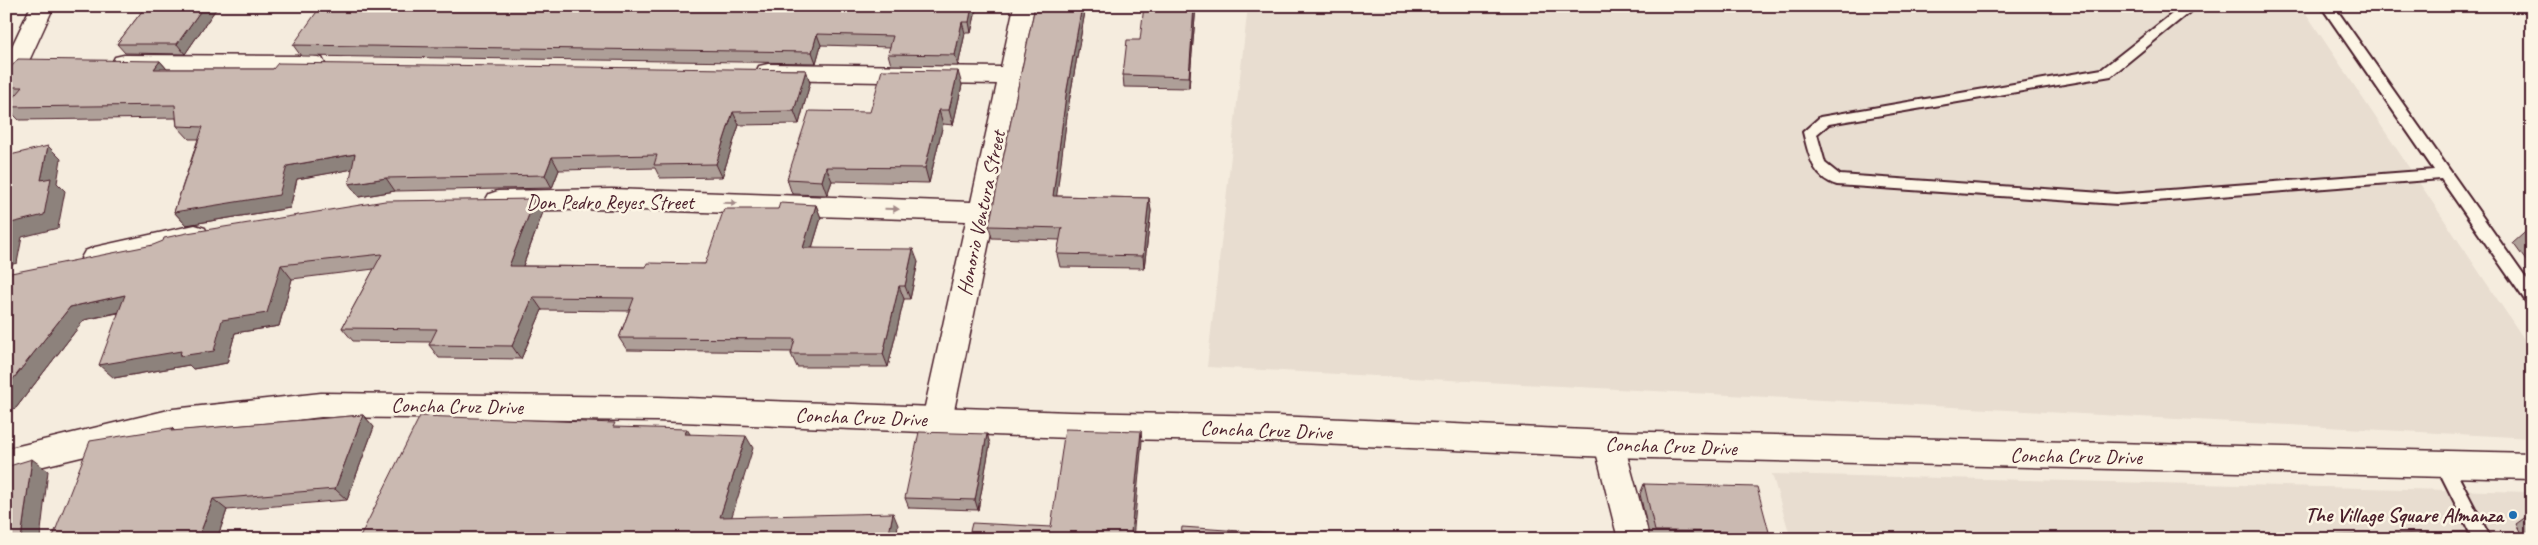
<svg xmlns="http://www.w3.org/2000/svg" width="2538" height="545" font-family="Caveat,sans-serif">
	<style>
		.built { fill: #e8ddd0 }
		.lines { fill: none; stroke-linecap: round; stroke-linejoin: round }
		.lane-casing { stroke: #4a1f2b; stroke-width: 4 }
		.street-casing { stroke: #4a1f2b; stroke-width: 3 }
		.secondary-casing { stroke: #4a1f2b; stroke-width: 3 }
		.lane { fill: #fcf5e5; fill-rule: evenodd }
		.street { fill: #fcf5e5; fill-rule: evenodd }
		.secondary { fill: #fcf5e5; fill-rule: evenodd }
		.wall { fill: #ae9f98; stroke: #4a1f2b }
		.shaded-wall { fill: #8d827c; stroke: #4a1f2b }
		.building { fill: #cab9b1; stroke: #4a1f2b }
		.oneway { fill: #a38a88 }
		.poi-dot { fill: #1f6fb2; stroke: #fcf5e5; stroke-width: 2 }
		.labels { text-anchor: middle; stroke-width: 5; stroke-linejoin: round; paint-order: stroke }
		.street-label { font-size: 21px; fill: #4a1f2b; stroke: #fcf5e5 }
		.poi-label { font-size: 21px; font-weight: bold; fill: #4a1f2b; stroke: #fcf5e5; text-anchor: end }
	</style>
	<rect width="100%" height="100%" fill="#f5ecde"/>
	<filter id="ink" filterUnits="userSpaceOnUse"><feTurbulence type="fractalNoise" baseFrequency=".02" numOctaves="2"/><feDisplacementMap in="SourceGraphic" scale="10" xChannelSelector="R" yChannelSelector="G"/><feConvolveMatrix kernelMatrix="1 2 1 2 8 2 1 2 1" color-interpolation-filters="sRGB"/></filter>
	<g filter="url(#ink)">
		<!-- built -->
		<g class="built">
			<path d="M1248 6H2301L2532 351V438L1207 367Z"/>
			<path d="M1772 474 2532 492V539H1791Z"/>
		</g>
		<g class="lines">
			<defs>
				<g id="lane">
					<path d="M2182 6H2197L2111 76 1829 124 1817 134 1825 163 1840 175 2117 194 2434 170 2321 6H2334L2532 287V305L2527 303 2441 179 2117 204 1837 185C1812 178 1809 154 1803 132L1820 117 2102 69Z"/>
					<path d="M2444 458 2450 460 2491 539H2473L2436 465 2438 460Z"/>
				</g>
				<g id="street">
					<path d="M31 6H54L18 85 15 91 6 93V59Z"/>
					<path d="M1014 6H1038L952 420 948 429 937 433 926 429 922 420 966 221 612 209 498 211 489 208 485 201 489 194 498 191 612 189 971 202 997 84 768 80 759 78 756 72 759 66 768 64 1001 67Z"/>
					<path d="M124 55 313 56 322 58 325 64 322 70 313 72 124 71 115 69 112 63 115 57Z"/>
					<path d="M195 225 205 228 208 235 205 242 95 269 85 265 81 258 85 251 95 247Z"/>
					<path d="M1609 431 1620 435 1624 444 1650 539H1618L1594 444 1598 435Z"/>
				</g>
				<path id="secondary" d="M321 393 658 397 1069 412 1276 416 1609 431 2532 453V479L1609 457 1276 442 1069 438 658 421 321 417 173 435 6 475V449L173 409Z"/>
			</defs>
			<!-- lane casing -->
			<use href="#lane" class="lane-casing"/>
			<!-- street casing -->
			<use href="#street" class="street-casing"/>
			<!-- secondary casing -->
			<use href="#secondary" class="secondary-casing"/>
			<!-- lane -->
			<use href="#lane" class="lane"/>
			<!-- street -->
			<use href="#street" class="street"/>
			<!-- secondary -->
			<use href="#secondary" class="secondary"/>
		</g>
		<!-- wall -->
		<g class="wall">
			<path d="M146 6H218L185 54 125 53 117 44Z"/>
			<path d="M977 6 971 33H965L958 66 891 65 888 54 890 47 821 45 816 63 301 56 293 45Z"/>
			<path d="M1035 6H1086L1068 108 1056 196 1149 198 1151 211 1144 268 1060 267 1057 254 1060 240 992 238 989 226Z"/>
			<path d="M1196 6 1189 88 1124 87 1123 75 1140 40Z"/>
			<path d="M160 61 167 69 806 70 810 83 799 124 739 125 722 177 660 178 655 168 559 170 552 188 395 191 359 197 352 169 297 179 290 208 186 225 174 212 198 139H189L177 126 176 118 19 120 6 107 12 100H8L6 99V87Z"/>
			<path d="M962 85 953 125 943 124 929 183 832 181 827 195 792 194 787 179Z"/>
			<path d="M535 199 543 212 523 266 646 267 705 264 778 209 816 205 821 218 812 248 918 262 910 299H904L888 367H797L791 354 792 352 627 350 619 338 629 311 542 310 521 359 439 358 429 345 431 342 353 341 342 328 374 269 292 279 279 326 235 333 227 363 193 369 189 365 114 378 118 313 84 320 16 408 6 274Z"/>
			<path d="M2532 226V269L2513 243Z"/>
			<path d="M363 415 374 427 347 500 227 510 217 539 172 428 175 431Z"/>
			<path d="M987 434 990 444 978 510 909 508 905 498Z"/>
			<path d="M1644 484 1769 532 1765 539H1650L1640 494Z"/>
			<path d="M2530 514 2532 515V539H2524L2516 524Z"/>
		</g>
		<!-- shaded-wall -->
		<g class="shaded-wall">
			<path d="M204 6H218L185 54 177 44Z"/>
			<path d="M972 6H977L971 33 969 22Z"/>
			<path d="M1082 6H1086L1068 108 1055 209 1053 196 1066 95Z"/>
			<path d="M1194 6H1196L1189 88V77Z"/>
			<path d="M962 22 965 33 958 66 955 55Z"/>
			<path d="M817 34 821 45 816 63 812 52Z"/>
			<path d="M160 61 171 74 154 69Z"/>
			<path d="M806 70 810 83 799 124 794 111Z"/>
			<path d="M958 71 962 85 953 125 949 110Z"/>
			<path d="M939 110 943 124 929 183 925 168Z"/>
			<path d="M733 112 739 125 722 177 716 164Z"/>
			<path d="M48 146 61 159 57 183 65 191 58 228 22 237 17 263 6 266V229L7 224 41 180Z"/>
			<path d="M355 154 365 167 297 179 290 208 186 225 174 212 287 166Z"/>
			<path d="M552 157 559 170 552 188 545 175Z"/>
			<path d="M826 167 832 181 827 195 822 181Z"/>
			<path d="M386 178 395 191 359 197 349 184Z"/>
			<path d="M1149 198 1151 211 1144 268 1143 256Z"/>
			<path d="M535 199 543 212 518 279 509 266Z"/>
			<path d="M816 205 821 218 808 261 803 248Z"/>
			<path d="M913 249 918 262 910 299 905 286Z"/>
			<path d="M281 265 292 279 279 326 235 333 227 363 193 369 189 365 114 378 99 365 222 320Z"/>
			<path d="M899 286 904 299 888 367 883 354Z"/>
			<path d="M125 295 138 308 84 320 16 408 6 411V388L70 307Z"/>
			<path d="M533 297 542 310 521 359 512 346Z"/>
			<path d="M363 415 374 427 347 500 335 489Z"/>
			<path d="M687 429 695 442 685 434Z"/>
			<path d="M1141 431 1142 441 1133 539 1131 532Z"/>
			<path d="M987 434 990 444 978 510 975 500Z"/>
			<path d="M746 436 753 448 728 529 720 517Z"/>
			<path d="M32 459 48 471 40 539H21Z"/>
			<path d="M213 499 227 510 217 539H198Z"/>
			<path d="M893 513 898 525 896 539H888Z"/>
		</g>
		<!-- building -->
		<g class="building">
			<path d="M146 6H204L177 44H117Z"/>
			<path d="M321 6H972L969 22H962L955 55 888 54 893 36 817 34 812 52 293 45Z"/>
			<path d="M1035 6H1082L1066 95 1053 196 1149 198 1143 256 1057 254 1062 228 989 226Z"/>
			<path d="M1144 6H1194L1189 77 1123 75 1127 40H1140Z"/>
			<path d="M18 59 160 61 154 69H273L278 63 806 70 794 111 733 112 716 164 654 165 657 155 552 157 545 175 386 178 349 184 355 154 287 166 279 195 174 212 203 127 177 126 175 105 6 107 23 87H6V73Z"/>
			<path d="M882 70 958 71 949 110H939L925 168 826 167 822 181 787 179 809 111 870 112Z"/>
			<path d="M48 146 41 180 51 178 44 215 7 224 6 229V156Z"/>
			<path d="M535 199 509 266 646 267 647 263 705 264 724 209H778L780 203 816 205 803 248 913 249 905 286H899L883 354H791L795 339 619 338 634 298 533 297 512 346 429 345 437 329 342 328 382 254 281 265 267 313 222 320 214 351 180 356 181 351 99 365 125 295 70 307 6 388V274L153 245 163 241 164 238 187 233 385 201Z"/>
			<path d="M363 415 335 489 213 499 198 539H52L90 441 172 428 171 431Z"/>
			<path d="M420 416 615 423 613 427 687 429 685 434 746 436 720 517 893 513 888 539H359Z"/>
			<path d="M1065 429 1141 431 1131 532 1181 535 1182 527 1313 536V538L1322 539H968L972 523 1051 527Z"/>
			<path d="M919 432 987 434 975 500 905 498Z"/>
			<path d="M32 459 21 539H6V467Z"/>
			<path d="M1644 484 1757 487 1769 532 1655 531Z"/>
			<path d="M2467 532 2471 539H2276L2275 537Z"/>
			<path d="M1386 537 1408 539H1386Z"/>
		</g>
		<!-- one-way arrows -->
		<defs><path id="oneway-solid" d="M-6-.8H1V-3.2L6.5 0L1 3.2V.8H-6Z" transform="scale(1.25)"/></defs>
		<g class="oneway">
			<use href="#oneway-solid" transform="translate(730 203) rotate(2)"/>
			<use href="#oneway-solid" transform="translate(892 209) rotate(2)"/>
		</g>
	</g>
	<!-- markers -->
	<circle class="poi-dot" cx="2513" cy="515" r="5"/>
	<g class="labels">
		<!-- street labels -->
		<g class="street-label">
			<text x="610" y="209">Don Pedro Reyes Street</text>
			<text transform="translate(981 213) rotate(-78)" y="7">Honorio Ventura Street</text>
			<text transform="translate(457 406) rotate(1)" y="7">Concha Cruz Drive</text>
			<text transform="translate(861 417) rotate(2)" y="7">Concha Cruz Drive</text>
			<text transform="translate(1266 430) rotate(2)" y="7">Concha Cruz Drive</text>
			<text transform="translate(1671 446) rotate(2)" y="7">Concha Cruz Drive</text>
			<text transform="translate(2076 456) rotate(1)" y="7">Concha Cruz Drive</text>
		</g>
		<!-- poi labels -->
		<g class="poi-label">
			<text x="2503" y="522">The Village Square Almanza</text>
		</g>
	</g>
	<!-- margin -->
	<rect width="2538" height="545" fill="none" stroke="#fcf5e5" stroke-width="25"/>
	<rect x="12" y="12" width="2513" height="520" fill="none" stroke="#4a1f2b" stroke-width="2" filter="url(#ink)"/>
</svg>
